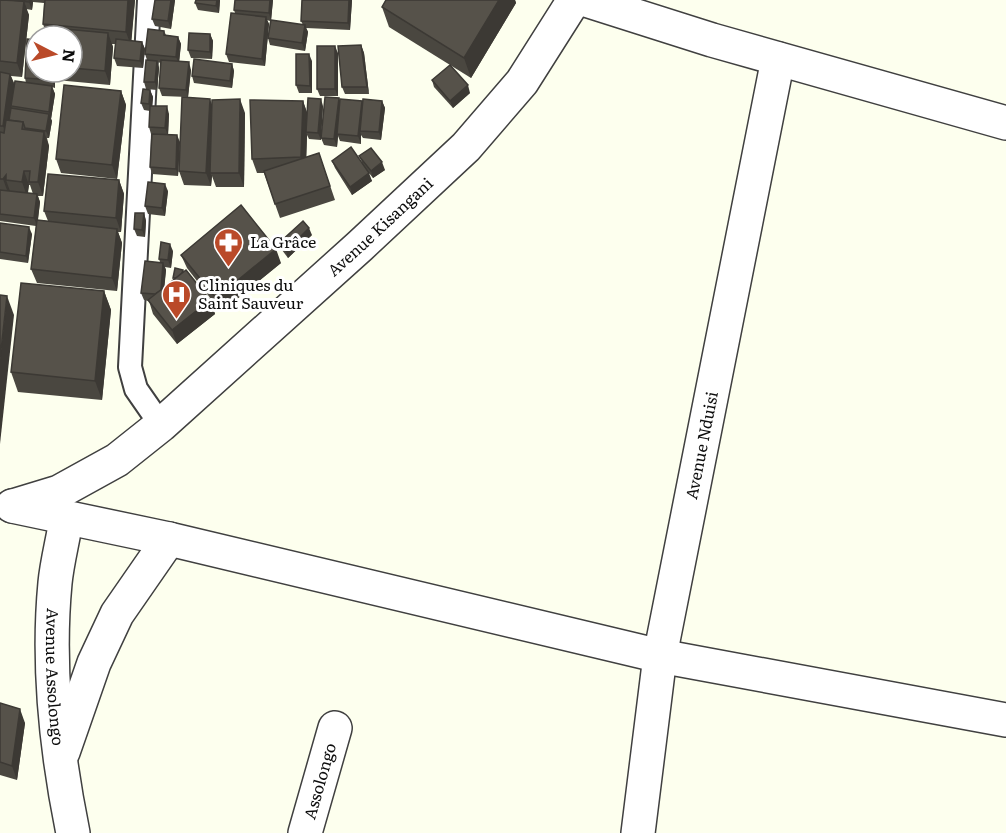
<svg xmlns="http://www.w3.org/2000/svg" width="1006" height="833" font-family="Literata,serif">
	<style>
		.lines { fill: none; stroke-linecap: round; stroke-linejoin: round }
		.service-casing { stroke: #404040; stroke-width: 26 }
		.minor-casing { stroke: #404040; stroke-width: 36 }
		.tertiary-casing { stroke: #404040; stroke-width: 36 }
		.service { stroke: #fff; stroke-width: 22 }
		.minor { stroke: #fff; stroke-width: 33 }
		.tertiary { stroke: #fff; stroke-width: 33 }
		.wall { fill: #4a4740; fill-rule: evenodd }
		.shaded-wall { fill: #3c3934 }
		.building { fill: #56524a; stroke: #3c3934; stroke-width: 1.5 }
		.labels { text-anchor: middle; stroke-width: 6; stroke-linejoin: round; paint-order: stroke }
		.street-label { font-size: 16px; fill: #0d0d0d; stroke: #fff }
		.poi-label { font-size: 16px; fill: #0d0d0d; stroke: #fff; text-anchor: start }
	</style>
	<rect width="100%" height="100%" fill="#fdffee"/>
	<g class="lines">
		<defs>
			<path id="service" d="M149 0 130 367 136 389 161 425"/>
			<g id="minor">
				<path d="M586 0 712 40 1006 123"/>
				<path id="s1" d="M66 520C63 540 57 562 55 583 47 667 56 750 73 833"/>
				<path d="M63 752 94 663 117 614 169 539"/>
				<path id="s2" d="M305 833 335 728"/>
				<path id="s3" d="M638 833 660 656 778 59"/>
			</g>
			<g id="tertiary">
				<path d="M12 506 169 539 660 656 1006 720"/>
				<path id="s4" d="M13 506 59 492 117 460 161 425 360 246 466 147 522 82 574 0"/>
			</g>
		</defs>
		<!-- service casing -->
		<use href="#service" class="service-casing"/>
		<!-- minor casing -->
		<use href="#minor" class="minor-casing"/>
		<!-- tertiary casing -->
		<use href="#tertiary" class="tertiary-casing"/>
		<!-- service -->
		<use href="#service" class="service"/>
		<!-- minor -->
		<use href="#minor" class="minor"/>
		<!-- tertiary -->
		<use href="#tertiary" class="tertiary"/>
	</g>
	<!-- wall -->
	<g class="wall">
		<path d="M0 0H135L131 41 142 42 145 49 143 68 117 66 114 58 116 44H112L113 47 110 85 56 80 55 78V88L52 87 55 94 51 119 52 121 49 138H47L49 146 43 196H38L40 202 38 220 48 221 44 211 119 180 124 194 121 232H118L122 243 117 291 37 283 31 269 36 226 0 221ZM33 2 44 3 43 24 47 36H72V72H36L25 78 26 83 15 85 11 76 22 77 29 15 26 9 32 10ZM29 185H30L33 194 28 193Z"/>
		<path d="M155 0H175L171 29 155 26 152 19Z"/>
		<path d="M196 0H220L219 13 198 10 195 3Z"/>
		<path d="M273 0 271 20 303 25 301 21 302 0H352L350 30 306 28 308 32 305 51 270 45 268 38 270 21 267 20 269 24 265 66 229 62 226 54 235 13 234 10Z"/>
		<path d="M386 0H515L516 3 471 78 389 27 382 7Z"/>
		<path d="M164 31 166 35 178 37 181 44 179 61 191 70 188 97 162 96 159 88 161 63 157 62 159 68 157 90 146 89 144 82 147 60 145 54Z"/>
		<path d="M210 34 213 41 212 59 191 58 188 50Z"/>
		<path d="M361 45 364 53 369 94H345L342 87Z"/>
		<path d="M338 53V96H320L317 89Z"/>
		<path d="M312 61V93H299L296 85Z"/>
		<path d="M232 64 234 71 232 88 194 83 192 76Z"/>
		<path d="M432 80 470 93 453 108 434 87Z"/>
		<path d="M150 90 153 97 152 106 169 114 168 135 180 142 178 176 152 174 150 167 151 134 149 127 150 111 144 110 141 103Z"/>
		<path d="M121 91 126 105 117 179 61 173 56 159Z"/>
		<path d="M303 101 307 113 323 106 321 134 340 101 363 103 382 101 385 108 381 140 363 138 361 135V144L340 141 338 136 337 147 324 145 321 138V140L309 139 307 135 306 157 319 153 335 200 280 218 264 173H257L252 159Z"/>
		<path d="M212 105 245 113 244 187H216L212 176 211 186 184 185 179 171Z"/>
		<path d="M359 156 385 170 373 178 365 168 372 181 352 195 335 168 332 161 362 162Z"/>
		<path d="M168 191 165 216 148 214 145 206Z"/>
		<path d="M144 213 146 221 145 237 137 236 134 229Z"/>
		<path d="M0 223 32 234 28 263 0 259Z"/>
		<path d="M312 235 288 258 282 250 279 243Z"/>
		<path d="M173 251 171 268 165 267 166 270 164 287 174 279 173 278 183 270 184 272 210 300 215 314 177 344 153 314 149 301 144 300 141 293 160 262 159 259Z"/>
		<path d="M181 255 281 263 221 312 187 268Z"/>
		<path d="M104 291 111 310 102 400 18 392 11 372Z"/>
		<path d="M0 703 25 723 17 780 0 775Z"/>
	</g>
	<!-- shaded-wall -->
	<g class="shaded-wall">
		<path d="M30 0H32L33 2 32 10 29 2Z"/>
		<path d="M128 0H135L131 46 126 32Z"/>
		<path d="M171 0H175L171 29 168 21Z"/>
		<path d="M217 0H220L219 13 216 6Z"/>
		<path d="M270 0H273L271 21 269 13Z"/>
		<path d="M349 0H352L350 30 348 23Z"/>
		<path d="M499 0H515L516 3 471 78 464 58Z"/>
		<path d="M24 1 29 15 22 77 17 63Z"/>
		<path d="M266 17 269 24 265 66 262 59Z"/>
		<path d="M305 25 308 32 305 51 302 43Z"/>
		<path d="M108 33 113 47 110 85 105 71Z"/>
		<path d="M210 34 213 41 212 59 210 52Z"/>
		<path d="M178 37 181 44 179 64 176 57Z"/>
		<path d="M142 42 145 49 143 68 140 61Z"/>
		<path d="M361 45 364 53 369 94 367 87Z"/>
		<path d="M335 46 338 53V96L335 89Z"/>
		<path d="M309 54 312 61V93L310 86Z"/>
		<path d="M157 61 159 68 157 90 155 82Z"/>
		<path d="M189 62 191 70 188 97 186 90Z"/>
		<path d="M232 64 234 71 232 88 230 81Z"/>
		<path d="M53 72 55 78V88L52 80Z"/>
		<path d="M10 74 15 87 11 106 12 109 8 140 3 126Z"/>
		<path d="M468 85 470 93 453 108 450 101Z"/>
		<path d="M52 86 55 94 51 119 49 112Z"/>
		<path d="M150 90 153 97 152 111 149 104Z"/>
		<path d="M121 91 126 105 117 179 112 165Z"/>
		<path d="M339 98 342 106 337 134 338 136 337 147 334 139Z"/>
		<path d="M210 99 215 113 210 173 212 176 211 186 206 173Z"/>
		<path d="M240 99 245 113 244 187 239 173Z"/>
		<path d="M321 99 323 106 321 140 318 133Z"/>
		<path d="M303 101 308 115 306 132 307 135 306 171 301 157Z"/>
		<path d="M362 101 364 108 360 131 361 135V144L358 136Z"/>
		<path d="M382 101 385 108 381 140 379 132Z"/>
		<path d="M167 106 169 114 168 135 165 128Z"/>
		<path d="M49 114 52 121 49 138 46 131Z"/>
		<path d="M44 132 49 146 43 196 38 182Z"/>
		<path d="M177 135 180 142 178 176 176 169Z"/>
		<path d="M382 162 385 170 373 178 371 171Z"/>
		<path d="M24 171 29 185 27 196 22 182Z"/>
		<path d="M369 173 372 181 352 195 350 187Z"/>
		<path d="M6 175V180L10 191 8 193 3 179Z"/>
		<path d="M119 180 124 194 121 232 116 218Z"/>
		<path d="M165 184 168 191 165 216 162 208Z"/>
		<path d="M37 194 40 202 37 226 34 218Z"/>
		<path d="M144 213 146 221 145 237 142 230Z"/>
		<path d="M29 227 32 234 28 263 26 256Z"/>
		<path d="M309 228 312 235 288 258 286 251Z"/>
		<path d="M117 229 122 243 117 291 112 278Z"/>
		<path d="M170 244 173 251 171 268 168 260Z"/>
		<path d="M276 249 281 263 221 312 216 298Z"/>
		<path d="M163 263 166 270 163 302 160 295Z"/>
		<path d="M104 291 111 310 102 400 95 381Z"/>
		<path d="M7 296 14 315 0 444V359Z"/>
		<path d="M210 300 215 314 177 344 172 330Z"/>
		<path d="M20 709 25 723 17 780 12 766Z"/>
	</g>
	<!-- building -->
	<g class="building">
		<path d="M0 0 24 1 17 63 0 61Z"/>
		<path d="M11 0H30L29 2Z"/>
		<path d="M45 0H128L126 32 43 24Z"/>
		<path d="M155 0H171L168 21 152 19Z"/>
		<path d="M196 0H217L216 6 195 3Z"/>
		<path d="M235 0H270L269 13 234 10Z"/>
		<path d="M302 0H349L348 23 301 21Z"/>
		<path d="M386 0H499L464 58 382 7Z"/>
		<path d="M231 13 266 17 262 59 226 54Z"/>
		<path d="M271 20 305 25 302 43 268 38Z"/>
		<path d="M54 28 108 33 105 71 72 68V36H54Z"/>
		<path d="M148 29 164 31V35L178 37 176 57 145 54Z"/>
		<path d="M189 33 210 34V52L188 50Z"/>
		<path d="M27 39 36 40V72H53L52 80 25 78Z"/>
		<path d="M116 39 142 42 140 61 114 58Z"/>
		<path d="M361 45 367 87H342L338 46Z"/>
		<rect x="317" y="46" width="18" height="43"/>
		<path d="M296 54H309L310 86 296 85Z"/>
		<path d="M194 59 232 64 230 81 192 76Z"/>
		<path d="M146 60 157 61 155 82H144Z"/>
		<path d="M161 60 189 62 186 90 159 88Z"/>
		<path d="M450 65 468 85 450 101 432 80Z"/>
		<path d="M0 72 10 74 3 126H0Z"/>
		<path d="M15 81 52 86 49 112 11 106Z"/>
		<path d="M64 85 121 91 112 165 56 159Z"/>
		<path d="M143 89 150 90 149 104 141 103Z"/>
		<path d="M182 97 210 99 206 173 179 171Z"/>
		<path d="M325 97 339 98 334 139 321 138Z"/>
		<path d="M308 98 321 99 318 133 306 132Z"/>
		<path d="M240 99 239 173H210L212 100Z"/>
		<path d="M340 99 362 101 358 136 337 134Z"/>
		<path d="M363 99 382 101 379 132 360 131Z"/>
		<path d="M250 100 303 101 301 157 252 159Z"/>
		<path d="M150 106H167L165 128 149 127Z"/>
		<path d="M11 108 49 114 46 131 25 128 23 122 9 120Z"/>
		<path d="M6 120 23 122 22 129 44 132 38 182H29L30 171H24L22 182 6 180V175L3 179H0V132L4 133Z"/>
		<path d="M152 134 177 135 176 169 150 167Z"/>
		<path d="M351 147 369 173 350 187 332 161Z"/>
		<path d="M371 148 382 162 371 171 359 156Z"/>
		<path d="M319 153 330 186 275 204 264 171Z"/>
		<path d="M48 174 119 180 116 218 44 211Z"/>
		<path d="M148 182 165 184 162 208 145 206Z"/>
		<path d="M0 190 37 194 34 218 0 214Z"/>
		<path d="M241 205 276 249 216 298 181 255Z"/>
		<path d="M135 213H144L142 230 134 229Z"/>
		<path d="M37 220 117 229 112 278 31 269Z"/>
		<path d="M303 221 309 228 286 251 279 243Z"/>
		<path d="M0 223 29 227 26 256 0 252Z"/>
		<path d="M161 242 170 244 168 260 159 259Z"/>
		<path d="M145 261 163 263 161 290 155 294 141 293Z"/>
		<path d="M175 268 183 270 182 273 176 278H173Z"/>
		<path d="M186 270 210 300 172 330 148 300Z"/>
		<path d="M21 283 104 291 95 381 11 372Z"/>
		<path d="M0 295 7 296 0 359Z"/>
		<path d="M0 703 20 709 12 766 0 762Z"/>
	</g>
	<!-- icons -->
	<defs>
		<symbol id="pharmacy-pin" viewBox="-11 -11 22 30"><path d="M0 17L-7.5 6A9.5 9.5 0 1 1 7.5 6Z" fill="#ba4a29" stroke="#fff"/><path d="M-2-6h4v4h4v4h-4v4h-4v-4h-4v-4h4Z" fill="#fff"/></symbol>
		<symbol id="hospital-pin" viewBox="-11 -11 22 30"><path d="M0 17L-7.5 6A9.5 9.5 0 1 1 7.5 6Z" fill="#ba4a29" stroke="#fff"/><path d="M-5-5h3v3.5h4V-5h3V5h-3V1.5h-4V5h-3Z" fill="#fff"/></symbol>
	</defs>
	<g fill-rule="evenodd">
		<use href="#pharmacy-pin" x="212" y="226" width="33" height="45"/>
		<use href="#hospital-pin" x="160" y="278" width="33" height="45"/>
	</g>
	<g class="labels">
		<!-- street labels -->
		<g class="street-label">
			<text dy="6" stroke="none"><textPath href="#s4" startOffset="466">Avenue Kisangani</textPath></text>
			<text dy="6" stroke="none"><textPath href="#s3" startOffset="393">Avenue Nduisi</textPath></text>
			<text dy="6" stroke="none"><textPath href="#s1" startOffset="158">Avenue Assolongo</textPath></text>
			<text dy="6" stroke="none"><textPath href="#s2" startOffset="54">Assolongo</textPath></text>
		</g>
		<!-- poi labels -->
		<g class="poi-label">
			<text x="250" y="248">La Grâce</text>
			<text x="198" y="291">Cliniques du<tspan x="198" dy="18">Saint Sauveur</tspan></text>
		</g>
	</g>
	<!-- north arrow -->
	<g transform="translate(54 54) rotate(97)"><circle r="28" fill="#ffffff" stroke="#9e9e9e" stroke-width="1.5"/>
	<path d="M0-4.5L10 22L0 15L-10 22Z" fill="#ba4a29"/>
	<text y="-9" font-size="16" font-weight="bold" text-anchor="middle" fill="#0d0d0d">N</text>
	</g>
</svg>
